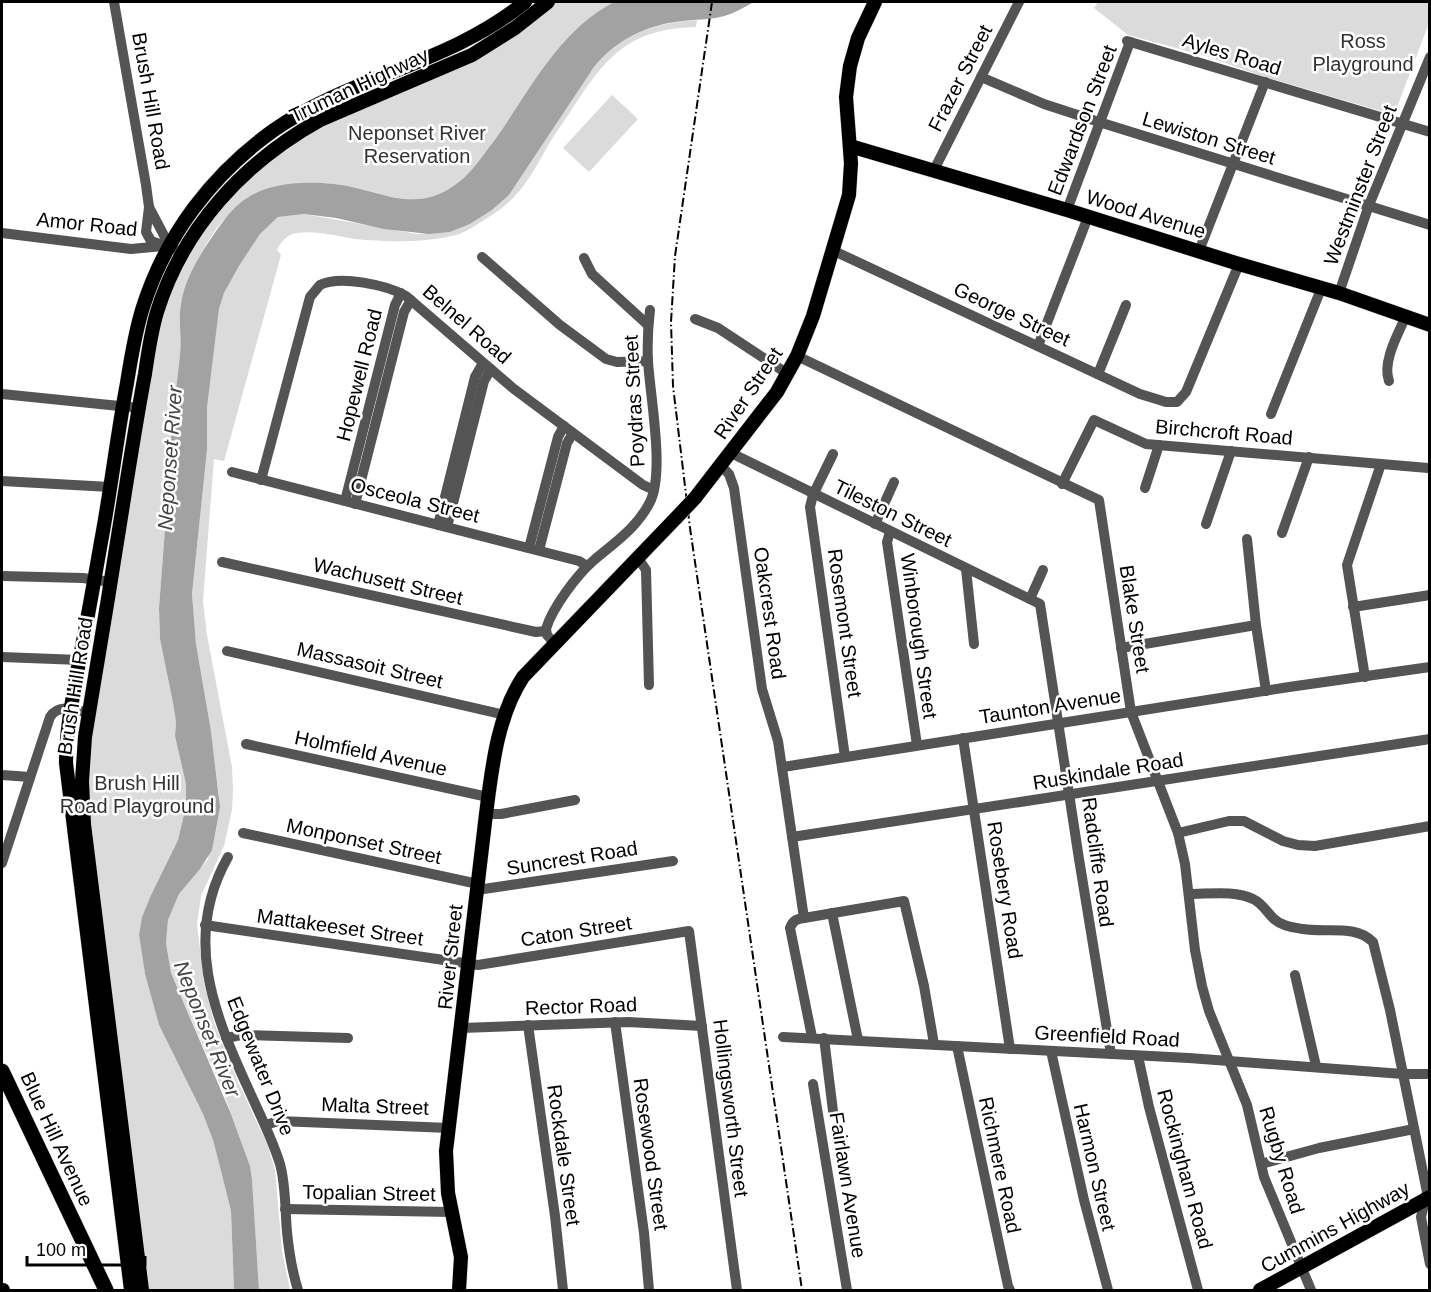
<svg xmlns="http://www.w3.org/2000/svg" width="1431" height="1292" font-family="Helvetica,sans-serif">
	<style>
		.green { fill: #dbdbdb }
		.water { fill: #a2a2a2 }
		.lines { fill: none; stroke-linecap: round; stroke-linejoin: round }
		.major-casing { stroke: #dbdbdb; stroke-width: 15 }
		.highway-casing { stroke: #dbdbdb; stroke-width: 16 }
		.minor { stroke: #545454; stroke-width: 10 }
		.major { stroke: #000; stroke-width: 14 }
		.highway { stroke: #000; stroke-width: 15 }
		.rail { stroke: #000; stroke-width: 2; stroke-dasharray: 9 3 1.5 3; stroke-linecap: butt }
		.major-bridge-casing { stroke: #dbdbdb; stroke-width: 15; stroke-linecap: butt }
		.major-bridge { stroke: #000; stroke-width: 14 }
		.labels { text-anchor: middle; stroke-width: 5; stroke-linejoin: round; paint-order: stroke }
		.park-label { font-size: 20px; fill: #323232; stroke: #fff }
		.street-label { font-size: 20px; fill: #000; stroke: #fff }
		.water-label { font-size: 21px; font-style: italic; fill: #434343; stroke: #fff }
	</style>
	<rect width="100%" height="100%" fill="#fff"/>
	<!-- green -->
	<g class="green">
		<path d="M556 2H614C558 31 529 92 494 141 483 156 473 172 459 183 414 217 381 188 333 184 302 181 292 187 264 200 253 206 238 210 227 217 211 229 184 284 181 304 178 320 182 338 180 354 177 386 170 416 171 449L159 608 160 639 173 703 176 722 175 736 186 784V806L178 840 151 895 142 917 139 935 145 974 159 1025 203 1114 213 1140 221 1171 231 1211 234 1290H145L88 798 90 742 158 331C186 236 240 173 325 125 405 88 491 63 556 2Z"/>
		<path d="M1098 2H1429V23L1394 115 1259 75 1209 57 1128 35 1094 8Z"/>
		<path d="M697 20 696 27C632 29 609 53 576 103 566 119 555 133 546 149 532 175 517 200 492 215 480 222 468 232 456 235 425 243 387 242 355 239 337 236 316 230 297 233 287 234 281 242 277 250L281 255 224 461 214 459 203 601 207 635 232 767 233 790 232 810 224 846 201 896 197 924 204 983 214 1022 238 1082 268 1146 275 1170 282 1251 290 1290H259L252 1179 250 1166 224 1094 171 973 166 943 168 920 179 894 208 859 219 795 211 731 196 644 192 594 207 450V408L219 309 224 293 239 266 260 234 278 217 304 214 417 234 450 232 470 224 492 210 509 195 594 67C618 35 658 22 697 20Z"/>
		<path d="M612 95 638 119 589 172 563 148Z"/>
	</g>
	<!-- water -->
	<path class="water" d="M614 2H754C744 7 732 15 720 17 708 20 695 19 683 21 649 24 615 40 594 67L509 195 492 210 470 224 450 232 429 234 384 229 336 218 304 214 278 217 260 234 239 266 224 293 219 309 207 408V450L192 594 196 644 211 731 220 807 212 850 200 869 179 894 168 920 166 943 171 973 231 1114 250 1166 252 1179 259 1290H234L231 1211 221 1171 213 1140 203 1114 159 1025 145 974 139 935 142 917 151 895 178 840 186 806V784L175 736 176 722 173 703 160 639 159 608 171 449C171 416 177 386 180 354 182 338 178 321 181 304 184 283 196 261 208 243 217 230 227 214 239 204 264 182 303 181 334 184 381 189 415 217 459 182 473 171 483 155 494 141 529 92 558 31 614 2Z"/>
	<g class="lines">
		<defs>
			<g id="major">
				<path d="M850 146 1067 210 1239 264 1339 293 1430 325"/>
				<path d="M695 498 777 392 797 356 813 316 849 195 851 163 846 97 850 66 858 38 875 2"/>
				<path d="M2 1290H3"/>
				<path d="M131 1290 66 763C66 729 73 696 79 662 87 622 94 582 101 542 111 489 117 436 127 383 131 358 135 332 143 307 166 235 212 174 274 130 352 76 451 63 525 2"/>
				<path d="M142 1290 84 824 82 781 85 737C99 653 113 570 126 486 132 449 138 411 145 374 148 353 151 332 157 312 183 228 244 162 320 120L472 55 515 28 548 2"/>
				<path d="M459 1290 461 1257 448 1193 446 1151 486 814C492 768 497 717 523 677L676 518"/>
				<path d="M1260 1290 1430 1197"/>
			</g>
			<path id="highway" d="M2 1071 106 1290"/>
		</defs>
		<!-- major casing -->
		<use href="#major" class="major-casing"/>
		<!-- highway casing -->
		<use href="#highway" class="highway-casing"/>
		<!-- minor -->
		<g class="minor">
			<path d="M114 2 146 185 149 207 146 232 151 241 175 249"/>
			<path d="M1127 41 1430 132"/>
			<path d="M981 77 1044 104 1099 122 1430 225"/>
			<path d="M934 170 1019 2"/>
			<path d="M149 207 169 245"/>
			<path d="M1067 210 1130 42"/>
			<path d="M2 233 131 249 163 246"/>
			<path d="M834 251 1140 394 1166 402H1177L1186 392 1239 264"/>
			<path d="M1199 251 1265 82"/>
			<path d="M482 257 560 325 606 359 617 362 648 361"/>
			<path d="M584 258 592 274 648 325"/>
			<path d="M1339 293 1369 205 1430 57"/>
			<path d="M695 319 718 328 788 374"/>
			<path d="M1038 346 1088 217"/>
			<path d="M797 356 1099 500 1131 712 1178 833 1185 864 1195 950 1202 986 1209 1011 1247 1105 1264 1177 1311 1290"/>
			<path d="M1098 374 1126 305"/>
			<path d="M1389 381C1382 362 1398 334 1406 316"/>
			<path d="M2 394 139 408"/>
			<path d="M1271 414 1321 289"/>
			<path d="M731 453 1040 604 1079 859 1111 1054"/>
			<path d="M833 454 813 495 810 507 845 757"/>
			<path d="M721 466 729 474 734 488 762 689 778 741 804 918"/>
			<path d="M232 472 579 561 587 566"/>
			<path d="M261 480 310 297 320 285C340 275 387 285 406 296L514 389 643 485 654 490"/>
			<path d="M2 481 110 487"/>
			<path d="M1062 484 1094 420 1146 444 1428 468"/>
			<path d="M1145 488 1159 445"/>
			<path d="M345 501 395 305 401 293"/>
			<path d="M355 504 404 312 411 300"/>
			<path d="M875 524 894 482"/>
			<path d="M1206 524 1231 451"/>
			<path d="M438 525 475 377 483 363"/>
			<path d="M447 527 484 381 491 369"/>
			<path d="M890 532 887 542 917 745"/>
			<path d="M1282 533 1309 457"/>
			<path d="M1247 539 1256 625 1266 691"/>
			<path d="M529 548 558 437 564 426"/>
			<path d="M539 550 567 443 573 433"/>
			<path d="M638 558 646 570 649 685"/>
			<path d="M222 562 536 632 546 631"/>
			<path d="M966 569 974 644"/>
			<path d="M2 576 83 578 111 582"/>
			<path d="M1030 599 1043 570"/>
			<path d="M1353 607 1430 595"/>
			<path d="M555 644 547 635 546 629C552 608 577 575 593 561 614 543 637 528 650 502 665 472 650 396 648 361 647 343 648 327 650 310"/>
			<path d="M1121 648 1256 625"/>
			<path d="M227 651 505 715"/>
			<path d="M2 657 80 660"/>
			<path d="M1365 677 1347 565 1381 464"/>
			<path d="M963 738 1010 1049"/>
			<path d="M246 744 488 797"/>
			<path d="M783 767 1289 687 1430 667"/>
			<path d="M2 775 30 777"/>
			<path d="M486 814H501L575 800"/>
			<path d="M243 833 478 884"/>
			<path d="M1178 833 1229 821H1244L1283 841 1298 845 1315 846 1430 826"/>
			<path d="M792 837 1430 739"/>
			<path d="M228 857C183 936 213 1012 248 1088 259 1113 272 1138 280 1164 286 1186 285 1209 287 1232 289 1252 292 1271 298 1290"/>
			<path d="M2 863 50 717C59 703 75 710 89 713"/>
			<path d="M477 890 673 861"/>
			<path d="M1189 894C1209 894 1235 890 1253 899 1262 903 1266 911 1273 918 1281 926 1292 927 1303 929 1327 933 1355 924 1373 942L1390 1010 1427 1192 1421 1217 1430 1264"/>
			<path d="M832 913 858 1040"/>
			<path d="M205 925 478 965 689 931 737 1290"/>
			<path d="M1295 975 1316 1066"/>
			<path d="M615 1022 644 1233 649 1290"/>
			<path d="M528 1025 555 1216 563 1290"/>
			<path d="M462 1028 628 1022 702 1026"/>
			<path d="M783 1037 1189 1058 1403 1074H1430"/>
			<path d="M812 1037 790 928C793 920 797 919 804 918L904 901 924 986 934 1044"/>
			<path d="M226 1038 241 1035 348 1038"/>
			<path d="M824 1038 833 1111"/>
			<path d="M957 1046 1008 1286 1010 1290"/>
			<path d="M1051 1051 1084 1200 1108 1290"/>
			<path d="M1138 1056 1149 1107 1198 1290"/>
			<path d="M813 1084 847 1290"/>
			<path d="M265 1125 279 1121 449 1128"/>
			<path d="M1261 1164 1319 1148 1414 1129"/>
			<path d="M285 1209 451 1212"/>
		</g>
		<!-- major -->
		<use href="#major" class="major"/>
		<!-- highway -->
		<use href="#highway" class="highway"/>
		<!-- rail -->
		<path class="rail" d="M712 2 675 256 671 322 673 386 690 528 802 1290"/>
		<defs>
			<path id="major-bridge" d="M676 518 695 498"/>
		</defs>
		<!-- major-bridge casing -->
		<use href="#major-bridge" class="major-bridge-casing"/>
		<!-- major-bridge -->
		<use href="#major-bridge" class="major-bridge"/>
	</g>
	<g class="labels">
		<!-- park labels -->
		<g class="park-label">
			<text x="1363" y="48">Ross<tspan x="1363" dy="23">Playground</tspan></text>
			<text x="417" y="140">Neponset River<tspan x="417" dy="23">Reservation</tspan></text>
			<text x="137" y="790">Brush Hill<tspan x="137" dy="23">Road Playground</tspan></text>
		</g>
		<!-- street labels -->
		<g class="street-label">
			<text transform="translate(1232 54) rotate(17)" y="7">Ayles Road</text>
			<text transform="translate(960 78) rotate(-63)" y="7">Frazer Street</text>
			<text transform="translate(359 85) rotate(-25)" y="7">Truman Highway</text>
			<text transform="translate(151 101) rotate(80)" y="7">Brush Hill Road</text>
			<text transform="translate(1082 120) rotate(-69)" y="7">Edwardson Street</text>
			<text transform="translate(1209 138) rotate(17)" y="7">Lewiston Street</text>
			<text transform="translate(1360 185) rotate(-69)" y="7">Westminster Street</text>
			<text transform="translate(1146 214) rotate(17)" y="7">Wood Avenue</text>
			<text transform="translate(87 224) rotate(6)" y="7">Amor Road</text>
			<text transform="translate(1012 314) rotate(25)" y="7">George Street</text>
			<text transform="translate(467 324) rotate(41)" y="7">Belnel Road</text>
			<text transform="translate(359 375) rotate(-76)" y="7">Hopewell Road</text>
			<text transform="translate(748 393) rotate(-56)" y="7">River Street</text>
			<text transform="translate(634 401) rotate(-93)" y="7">Poydras Street</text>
			<text transform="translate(1224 432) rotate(5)" y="7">Birchcroft Road</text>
			<text transform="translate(415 500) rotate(14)" y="7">Osceola Street</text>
			<text transform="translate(893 513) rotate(26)" y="7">Tileston Street</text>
			<text transform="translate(388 581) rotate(13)" y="7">Wachusett Street</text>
			<text transform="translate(770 613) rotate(82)" y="7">Oakcrest Road</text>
			<text transform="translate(1135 619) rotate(81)" y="7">Blake Street</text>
			<text transform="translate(845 623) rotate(82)" y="7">Rosemont Street</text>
			<text transform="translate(919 636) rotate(82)" y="7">Winborough Street</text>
			<text transform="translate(370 665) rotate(13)" y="7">Massasoit Street</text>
			<text transform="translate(75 686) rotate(-81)" y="7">Brush Hill Road</text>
			<text transform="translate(1050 706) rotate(-9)" y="7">Taunton Avenue</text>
			<text transform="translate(371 753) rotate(12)" y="7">Holmfield Avenue</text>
			<text transform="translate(1108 771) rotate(-9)" y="7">Ruskindale Road</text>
			<text transform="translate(364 841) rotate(12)" y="7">Monponset Street</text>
			<text transform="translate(572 858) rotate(-9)" y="7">Suncrest Road</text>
			<text transform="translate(1098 862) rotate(82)" y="7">Radcliffe Road</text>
			<text transform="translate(1005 890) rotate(81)" y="7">Rosebery Road</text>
			<text transform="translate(340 927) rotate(8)" y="7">Mattakeeset Street</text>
			<text transform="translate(576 931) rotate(-9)" y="7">Caton Street</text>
			<text transform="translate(450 957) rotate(-84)" y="7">River Street</text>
			<text transform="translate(581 1006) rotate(-2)" y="7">Rector Road</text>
			<text transform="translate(1107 1036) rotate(3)" y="7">Greenfield Road</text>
			<text transform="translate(261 1066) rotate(68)" y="7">Edgewater Drive</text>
			<text transform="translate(375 1106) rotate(2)" y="7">Malta Street</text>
			<text transform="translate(731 1108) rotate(83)" y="7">Hollingsworth Street</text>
			<text transform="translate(57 1139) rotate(65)" y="7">Blue Hill Avenue</text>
			<text transform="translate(651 1154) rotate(82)" y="7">Rosewood Street</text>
			<text transform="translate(564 1155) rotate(82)" y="7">Rockdale Street</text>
			<text transform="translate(1282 1160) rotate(73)" y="7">Rugby Road</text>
			<text transform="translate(1000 1165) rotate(78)" y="7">Richmere Road</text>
			<text transform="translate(1095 1167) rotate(77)" y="7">Harmon Street</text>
			<text transform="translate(1185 1169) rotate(75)" y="7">Rockingham Road</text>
			<text transform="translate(848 1185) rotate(81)" y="7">Fairlawn Avenue</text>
			<text transform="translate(369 1193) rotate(1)" y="7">Topalian Street</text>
			<text transform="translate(1335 1227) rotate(-29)" y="7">Cummins Highway</text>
		</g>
		<!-- water labels -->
		<g class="water-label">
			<text transform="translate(170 458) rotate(-86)" y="7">Neponset River</text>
			<text transform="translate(207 1029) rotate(68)" y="7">Neponset River</text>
		</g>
	</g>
	<!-- border -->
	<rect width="1431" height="1292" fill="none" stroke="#000000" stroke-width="6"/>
	<!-- scale -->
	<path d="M27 1256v9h118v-9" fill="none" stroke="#000000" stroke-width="3"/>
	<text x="36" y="1256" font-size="18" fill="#000000" stroke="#ffffff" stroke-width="4.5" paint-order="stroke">100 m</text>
</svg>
